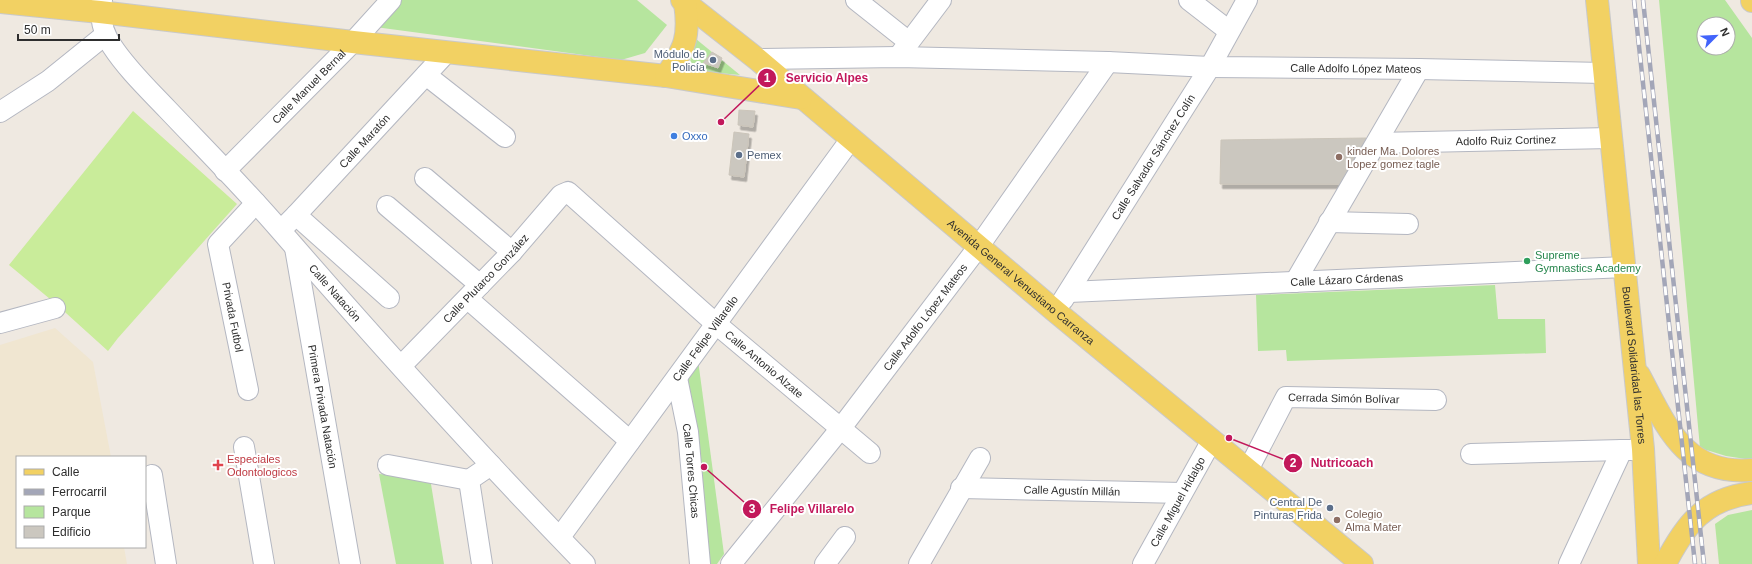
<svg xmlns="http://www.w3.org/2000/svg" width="1752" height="564" font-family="Helvetica,sans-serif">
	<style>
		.education { fill: #f0e6d1 }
		.green { fill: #b6e59e; fill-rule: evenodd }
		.pitch { fill: #c9ec9a }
		.building { fill: #cbc7bf; stroke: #cbc5ba; filter: url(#shadow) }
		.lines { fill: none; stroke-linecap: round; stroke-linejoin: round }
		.minor-casing { stroke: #b4b7c1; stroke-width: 22 }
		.major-casing { stroke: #c9c9c9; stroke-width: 24 }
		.minor { stroke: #fff; stroke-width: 20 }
		.major { stroke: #f2d163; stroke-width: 22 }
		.rail-casing { stroke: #a3a6b8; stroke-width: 4.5 }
		.rail { stroke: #fff; stroke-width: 3; stroke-dasharray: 9; stroke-linecap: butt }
		.service-dot { fill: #5c6f8a; stroke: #fff; stroke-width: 1.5 }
		.shop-dot { fill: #3f7fe0; stroke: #fff; stroke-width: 1.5 }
		.education-dot { fill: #8d6e63; stroke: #fff; stroke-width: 1.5 }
		.leisure-dot { fill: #2e9e5b; stroke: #fff; stroke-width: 1.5 }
		.health-dot { fill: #e0444e; stroke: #fff; stroke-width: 1.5 }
		.labels { text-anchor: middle; stroke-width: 4; stroke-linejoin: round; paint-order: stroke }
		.service-label { font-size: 11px; fill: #4e5e75; stroke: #fff; text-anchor: end }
		.street-label { font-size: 11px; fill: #2e2e2e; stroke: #fff }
		.shop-label { font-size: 11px; fill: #366cbe; stroke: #fff; text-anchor: start }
		.education-label { font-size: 11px; fill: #785e54; stroke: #fff; text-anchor: start }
		.leisure-label { font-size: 11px; fill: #27864d; stroke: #fff; text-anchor: start }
		.health-label { font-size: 11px; fill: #be3a42; stroke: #fff; text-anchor: start }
		.leader { fill: none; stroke: #c2185b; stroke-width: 1.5 }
		.callout-dot { fill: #c2185b; stroke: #fff; stroke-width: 1.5 }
		.mark-label { font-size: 12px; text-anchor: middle; font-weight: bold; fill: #fff }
		.callout-label { font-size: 12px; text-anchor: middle; font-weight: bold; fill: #c2185b; stroke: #fff; stroke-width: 4; stroke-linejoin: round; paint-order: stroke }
	</style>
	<defs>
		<filter id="shadow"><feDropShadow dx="2.5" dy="4.5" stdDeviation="0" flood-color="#0004"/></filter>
	</defs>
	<rect width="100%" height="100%" fill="#efe9e1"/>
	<!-- education -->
	<path class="education" d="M55 328 93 362 111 457H17V547H124L127 564H0V345Z"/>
	<!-- green -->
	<g class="green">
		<path d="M402 0H637L667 25 645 53 621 60 375 27Z"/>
		<path d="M1659 0H1725L1752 38V460L1726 456 1700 448ZM1704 24H1728V48H1704Z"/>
		<path d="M696 39 740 75 688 70Z"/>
		<path d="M1495 285 1498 319H1545L1546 353 1287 361 1286 350 1258 351 1256 295Z"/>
		<path d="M698 360 724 554 717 564H707L685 380Z"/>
		<path d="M379 474 430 478 444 564H396Z"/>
		<path d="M1752 510V564H1719L1715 524 1728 515Z"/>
	</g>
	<!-- pitch -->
	<path class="pitch" d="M133 111 237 204 118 338 108 351 56 304 9 265Z"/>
	<!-- building -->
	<g class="building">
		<path d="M712 52 722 58 718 68 703 63Z"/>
		<path d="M739 110 755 111 753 127 738 125Z"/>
		<path d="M734 132 749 134 744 177 729 175Z"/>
		<path d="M1366 138 1341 184H1220L1221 140Z"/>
	</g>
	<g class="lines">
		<defs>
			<g id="minor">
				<path id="s1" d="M102 0C99 16 103 33 112 46 127 69 148 89 167 109 205 149 244 188 280 230 379 344 480 456 585 564"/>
				<path d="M856 0 909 42"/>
				<path d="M1189 0 1229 31"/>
				<path d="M898 57 941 0"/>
				<path id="s2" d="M757 59 898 57 1108 62 1210 67 1419 69 1603 73"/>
				<path d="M426 75 505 137"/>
				<path d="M0 112 48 81 105 35"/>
				<path id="s3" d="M1377 143 1611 138"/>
				<path id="s4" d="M225 171 353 42 391 0"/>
				<path d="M425 178 512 252"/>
				<path d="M387 206 480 285"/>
				<path d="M296 215 389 298"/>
				<path d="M1329 222 1408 224"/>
				<path id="s5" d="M281 230 296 215 447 52"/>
				<path id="s6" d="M295 248 350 564"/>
				<path d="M1295 282 1419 69"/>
				<path id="s7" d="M1069 292 1625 267"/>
				<path d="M468 299 630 441"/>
				<path id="s8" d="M1063 300 1210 67 1247 0"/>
				<path d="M0 323 55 308"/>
				<path id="s9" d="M401 366 512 252 561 195 568 192 715 323 870 453"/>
				<path id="s10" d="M677 378 688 432 700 564"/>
				<path d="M248 390 218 244 256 203"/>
				<path d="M244 447 264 564"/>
				<path d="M1471 454 1622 450"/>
				<path d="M388 465 469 480"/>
				<path id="s11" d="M1248 470 1286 397 1436 400"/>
				<path d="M152 475 166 564"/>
				<path id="s12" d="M961 488 1182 493"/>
				<path id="s13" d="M560 537 851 139"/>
				<path d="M482 564 469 480 491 465"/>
				<path id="s14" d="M731 564 841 428 979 246 1108 62"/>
				<path d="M825 564 845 537"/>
				<path d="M919 564 980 458"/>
				<path id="s15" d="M1143 564 1212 440"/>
				<path d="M1569 564 1622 450H1633"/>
			</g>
			<g id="major">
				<path id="s16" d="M682 0 757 59 1055 311 1362 564"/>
				<path id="s17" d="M1597 0 1643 449 1649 564"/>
				<path d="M1752 0V1"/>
				<path d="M0 2 100 12 353 42 666 76 801 98"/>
				<path d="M666 76C685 48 690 37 685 3"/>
				<path d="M1639 375C1666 425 1684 476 1752 470"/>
				<path d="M1665 564C1686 524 1704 499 1752 493"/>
			</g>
		</defs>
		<!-- minor casing -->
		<use href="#minor" class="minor-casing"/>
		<!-- major casing -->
		<use href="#major" class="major-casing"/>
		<!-- minor -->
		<use href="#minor" class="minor"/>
		<!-- major -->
		<use href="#major" class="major"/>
		<defs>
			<g id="rail">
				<path d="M1634 0 1695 564"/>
				<path d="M1643 0 1704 564"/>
			</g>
		</defs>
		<!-- rail casing -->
		<use href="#rail" class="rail-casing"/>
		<!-- rail -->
		<use href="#rail" class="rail"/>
	</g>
	<!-- markers -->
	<g class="service-dot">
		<circle cx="713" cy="60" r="4"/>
		<circle cx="739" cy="155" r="4"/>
		<circle cx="1330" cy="508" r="4"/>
	</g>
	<circle class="shop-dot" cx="674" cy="136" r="4"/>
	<g class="education-dot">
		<circle cx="1339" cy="157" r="4"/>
		<circle cx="1337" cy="520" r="4"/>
	</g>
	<circle class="leisure-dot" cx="1527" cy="261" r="4"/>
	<path class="health-dot" d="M216 459h4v4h4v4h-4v4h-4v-4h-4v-4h4z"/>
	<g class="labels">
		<!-- service labels -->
		<g class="service-label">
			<text x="705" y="58">Módulo de<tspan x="705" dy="13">Policía</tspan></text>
			<text x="747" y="159" text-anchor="start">Pemex</text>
			<text x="1322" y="506">Central De<tspan x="1322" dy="13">Pinturas Frida</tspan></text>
		</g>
		<!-- street labels -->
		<g class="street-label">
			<text dy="4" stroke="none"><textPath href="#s2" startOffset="599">Calle Adolfo López Mateos</textPath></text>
			<text dy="4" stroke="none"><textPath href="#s4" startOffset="119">Calle Manuel Bernal</textPath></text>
			<text dy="4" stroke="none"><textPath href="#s3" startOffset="129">Adolfo Ruiz Cortinez</textPath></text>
			<text dy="4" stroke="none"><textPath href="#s5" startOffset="122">Calle Maratón</textPath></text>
			<text dy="4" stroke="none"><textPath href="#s8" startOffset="169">Calle Salvador Sánchez Colín</textPath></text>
			<text dy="4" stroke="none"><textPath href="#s9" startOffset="122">Calle Plutarco González</textPath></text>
			<text dy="4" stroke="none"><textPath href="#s7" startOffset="278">Calle Lázaro Cárdenas</textPath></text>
			<text dy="4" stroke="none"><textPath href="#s16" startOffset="441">Avenida General Venustiano Carranza</textPath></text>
			<text dy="4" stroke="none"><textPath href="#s1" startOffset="381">Calle Natación</textPath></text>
			<text transform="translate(233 317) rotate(79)" y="4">Privada Futbol</text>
			<text dy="4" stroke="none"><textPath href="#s14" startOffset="314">Calle Adolfo López Mateos</textPath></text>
			<text dy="4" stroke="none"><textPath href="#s13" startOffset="246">Calle Felipe Villarello</textPath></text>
			<text dy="4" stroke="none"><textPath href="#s9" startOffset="503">Calle Antonio Alzate</textPath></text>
			<text dy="4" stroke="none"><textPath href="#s17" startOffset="367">Boulevard Solidaridad las Torres</textPath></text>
			<text dy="4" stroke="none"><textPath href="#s11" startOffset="140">Cerrada Simón Bolívar</textPath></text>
			<text dy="4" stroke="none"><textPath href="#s6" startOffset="161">Primera Privada Natación</textPath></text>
			<text dy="4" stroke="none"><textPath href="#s10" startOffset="94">Calle Torres Chicas</textPath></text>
			<text dy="4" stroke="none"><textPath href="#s12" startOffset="111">Calle Agustín Millán</textPath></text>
			<text dy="4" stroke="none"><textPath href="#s15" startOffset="71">Calle Miguel Hidalgo</textPath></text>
		</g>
		<!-- shop labels -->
		<g class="shop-label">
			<text x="682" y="140">Oxxo</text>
		</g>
		<!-- education labels -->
		<g class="education-label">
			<text x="1347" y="155">kinder Ma. Dolores<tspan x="1347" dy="13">Lopez gomez tagle</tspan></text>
			<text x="1345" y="518">Colegio<tspan x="1345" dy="13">Alma Mater</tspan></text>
		</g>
		<!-- leisure labels -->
		<g class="leisure-label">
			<text x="1535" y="259">Supreme<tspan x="1535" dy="13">Gymnastics Academy</tspan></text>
		</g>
		<!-- health labels -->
		<g class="health-label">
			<text x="227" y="463">Especiales<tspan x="227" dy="13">Odontologicos</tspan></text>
		</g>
	</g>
	<!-- callouts -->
	<path class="leader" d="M721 122L767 78M1229 438L1293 463M704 467L752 509"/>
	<g class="callout-dot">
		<circle cx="721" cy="122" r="4"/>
		<circle cx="1229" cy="438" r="4"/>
		<circle cx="704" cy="467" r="4"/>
		<circle cx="767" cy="78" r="10"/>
		<circle cx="1293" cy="463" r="10"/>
		<circle cx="752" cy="509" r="10"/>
	</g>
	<g class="mark-label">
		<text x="767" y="82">1</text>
		<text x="1293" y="467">2</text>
		<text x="752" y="513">3</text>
	</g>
	<g class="callout-label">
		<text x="827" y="82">Servicio Alpes</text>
		<text x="1342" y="467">Nutricoach</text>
		<text x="812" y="513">Felipe Villarelo</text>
	</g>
	<!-- legend -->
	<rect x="16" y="456" width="130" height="92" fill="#ffffff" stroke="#ababab"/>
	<rect x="24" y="469" width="20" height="6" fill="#f2d163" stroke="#ababab"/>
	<text x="52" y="476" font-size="12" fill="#2e2e2e">Calle</text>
	<rect x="24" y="489" width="20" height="6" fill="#a3a6b8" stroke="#ababab"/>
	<text x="52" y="496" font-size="12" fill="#2e2e2e">Ferrocarril</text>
	<rect x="24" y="506" width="20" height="12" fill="#b6e59e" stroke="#ababab"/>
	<text x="52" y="516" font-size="12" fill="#2e2e2e">Parque</text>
	<rect x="24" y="526" width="20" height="12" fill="#cbc7bf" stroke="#ababab"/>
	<text x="52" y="536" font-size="12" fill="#2e2e2e">Edificio</text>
	<!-- north arrow -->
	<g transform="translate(1716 36) rotate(66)"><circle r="19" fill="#ffffff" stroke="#ababab"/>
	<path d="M0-3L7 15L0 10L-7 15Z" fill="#4264fb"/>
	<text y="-6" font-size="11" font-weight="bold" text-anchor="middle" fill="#2e2e2e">N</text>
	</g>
	<!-- scale -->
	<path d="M18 34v6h101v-6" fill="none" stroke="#2e2e2e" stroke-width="2"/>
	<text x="24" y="34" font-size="12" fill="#2e2e2e" stroke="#ffffff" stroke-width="3" paint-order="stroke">50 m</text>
</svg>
